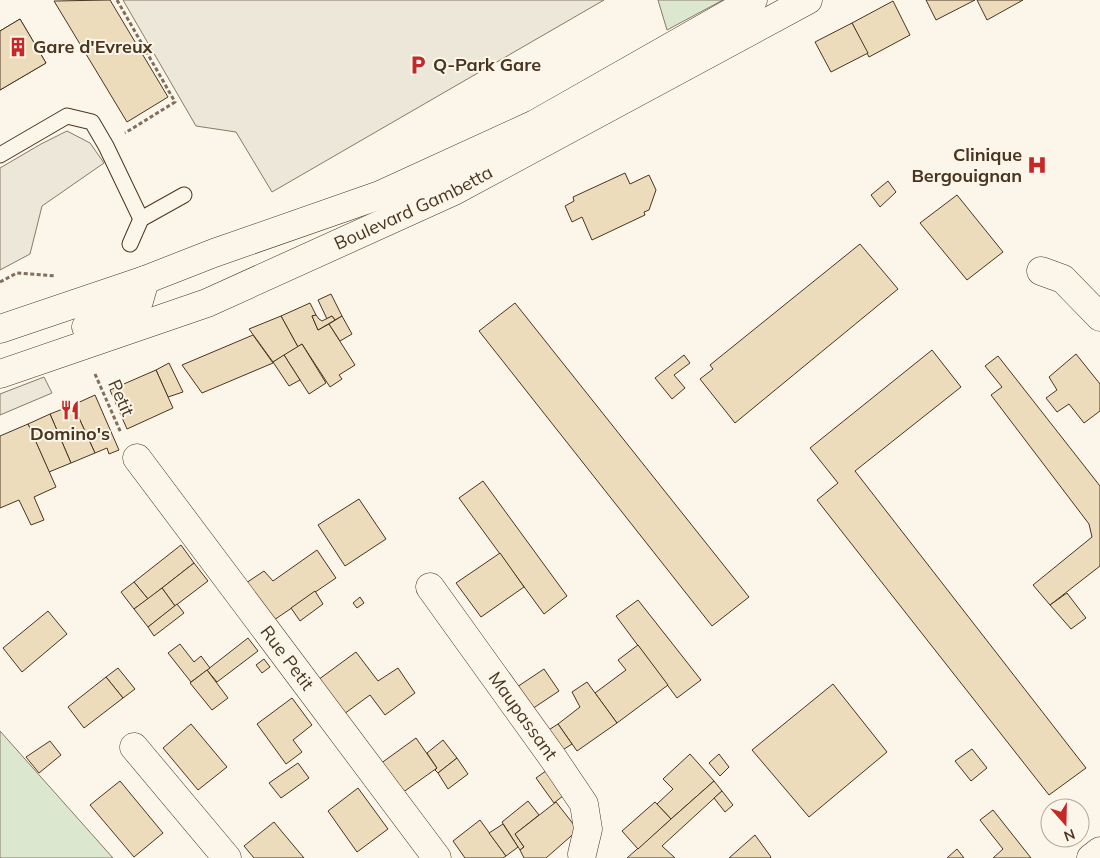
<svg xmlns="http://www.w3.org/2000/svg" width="1100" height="858" font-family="Mulish,sans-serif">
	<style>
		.green { fill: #dce7d0; stroke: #887966 }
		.parking { fill: #ede7d9; stroke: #887966 }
		.building { fill: #ecdcbc; stroke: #4a3520 }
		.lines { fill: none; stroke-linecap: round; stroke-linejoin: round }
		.service-casing { stroke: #4a3520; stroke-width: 17 }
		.minor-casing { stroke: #4a3520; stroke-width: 29 }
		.primary-casing { stroke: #4a3520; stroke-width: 29 }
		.path { stroke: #7f6f5c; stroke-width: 3; stroke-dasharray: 4 2.5; stroke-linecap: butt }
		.service { stroke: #fbf6e9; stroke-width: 15 }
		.minor { stroke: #fbf6e9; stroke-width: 28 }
		.primary { stroke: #fbf6e9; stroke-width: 28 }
		.labels { text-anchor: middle; stroke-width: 4; stroke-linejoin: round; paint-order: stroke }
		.poi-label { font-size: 18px; font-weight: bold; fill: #4a3520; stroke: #fbf6e9; text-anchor: start }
		.street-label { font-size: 18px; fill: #4a3520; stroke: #fbf6e9 }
	</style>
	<rect width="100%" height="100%" fill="#fbf6e9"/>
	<!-- green -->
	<g class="green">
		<path d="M658 0H723L667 30Z"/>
		<path d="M0 731 113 858H0Z"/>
	</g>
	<!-- parking -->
	<g class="parking">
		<path d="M123 0H604L272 192 236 132 196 126Z"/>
		<path d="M67 131 90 143 104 163 42 206 30 254 0 270V168L41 144Z"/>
		<path d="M44 377 52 393 0 415V394Z"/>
	</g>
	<!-- building -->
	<g class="building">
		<path d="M110 0 168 97 127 122 54 1Z"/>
		<path d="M926 0H975L936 20Z"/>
		<path d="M977 0H1023L987 20Z"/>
		<path d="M893 1 910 35 869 57 852 23Z"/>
		<path d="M20 19 46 63 0 90V31Z"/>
		<path d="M20 19 46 63 0 90V31Z"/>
		<path d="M852 23 868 53 831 72 815 42Z"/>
		<path d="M625 173 630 184 649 175 656 190 649 210 644 212 645 215 592 240 582 217 572 222 565 206 574 201 573 197Z"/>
		<path d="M888 181 896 192 880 207 871 195Z"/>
		<path d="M957 195 1003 252 967 280 920 223Z"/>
		<path d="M860 244 898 289 735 423 700 379 713 369 710 365Z"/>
		<path d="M331 294 342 316 335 320 332 316 327 319 318 300Z"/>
		<path d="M310 303 316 315 312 316 318 330 329 324 355 365 339 375 342 379 330 387 302 344 298 347 281 316Z"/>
		<path d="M515 303 749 597 712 626 479 331Z"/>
		<path d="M316 315 319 319 322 321 332 316 335 320 318 330 312 316Z"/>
		<path d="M281 316 298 347 273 362 249 329Z"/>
		<path d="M342 316 352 334 340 341 329 324Z"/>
		<path d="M253 335 273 363 202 393 182 365Z"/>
		<path d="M302 344 326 383 309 394 284 355Z"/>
		<path d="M932 350 961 387 855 471 1086 768 1049 795 817 500 838 483 810 448Z"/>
		<path d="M1076 354 1100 384V411L1084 423 1069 404 1057 412 1046 398 1057 390 1049 377Z"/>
		<path d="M284 355 300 380 289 386 273 362Z"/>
		<path d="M684 355 690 363 674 375 685 388 672 399 655 378Z"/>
		<path d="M998 356 1100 486V566L1050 605 1033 585 1092 537 1089 524 991 395 1002 387 985 366Z"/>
		<path d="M169 363 183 392 168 397 156 370Z"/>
		<path d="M156 370 173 408 127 429 110 390Z"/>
		<path d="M95 395 119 450 109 454 107 448 95 453 73 405Z"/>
		<path d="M73 405 95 453 71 463 50 414Z"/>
		<path d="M50 414 71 463 49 472 28 424Z"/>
		<path d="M28 424 56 487 34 497 44 520 31 525 19 500 0 508V436Z"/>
		<path d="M483 481 567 596 544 614 459 498Z"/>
		<path d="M359 499 386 539 345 566 318 525Z"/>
		<path d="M181 545 194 563 148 599 134 582Z"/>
		<path d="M317 550 336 578 274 620 246 583 264 571 273 581Z"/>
		<path d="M500 553 524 587 481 617 456 583Z"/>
		<path d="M194 563 208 581 175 606 162 588Z"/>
		<path d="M134 582 148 599 134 609 121 592Z"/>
		<path d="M162 588 175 606 148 627 134 609Z"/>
		<path d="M315 591 323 604 300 621 291 608Z"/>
		<path d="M1067 593 1086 618 1071 629 1050 605Z"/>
		<path d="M360 597 364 603 357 608 353 603Z"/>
		<path d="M638 600 701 680 677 698 616 616Z"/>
		<path d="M177 604 184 613 154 636 148 627Z"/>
		<path d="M48 611 67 634 22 672 3 648Z"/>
		<path d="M248 638 258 651 217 682 207 670Z"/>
		<path d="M180 644 194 662 201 656 210 668 191 682 168 653Z"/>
		<path d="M638 645 668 685 617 723 595 693 626 670 618 660Z"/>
		<path d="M356 652 378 681 398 668 415 693 385 715 370 695 344 714 318 680Z"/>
		<path d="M264 659 270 667 262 673 256 665Z"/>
		<path d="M118 668 135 689 123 698 106 677Z"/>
		<path d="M544 669 559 691 529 711 514 689Z"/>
		<path d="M207 670 228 698 212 710 190 683Z"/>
		<path d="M106 677 123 698 84 728 68 707Z"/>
		<path d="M587 682 617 723 577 751 558 724 580 707 572 692Z"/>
		<path d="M833 684 887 752 809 817 752 750Z"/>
		<path d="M292 698 312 725 293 740 302 752 286 764 257 724Z"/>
		<path d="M191 724 227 767 198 790 163 748Z"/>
		<path d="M558 724 572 744 558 753 544 733Z"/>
		<path d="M416 738 437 768 402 793 380 764Z"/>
		<path d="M443 740 457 758 438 773 435 770 437 768 427 753Z"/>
		<path d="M50 741 61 755 39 773 26 757Z"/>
		<path d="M972 749 987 768 971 781 955 761Z"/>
		<path d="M690 754 714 781 671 819 657 804 673 789 663 779Z"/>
		<path d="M719 754 729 767 720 776 709 763Z"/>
		<path d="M457 758 468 774 448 789 438 773Z"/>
		<path d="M298 763 309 778 281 798 269 783Z"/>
		<path d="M550 768 568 792 554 803 536 778Z"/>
		<path d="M120 781 163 833 134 857 90 805Z"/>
		<path d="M714 781 722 791 662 846 675 858H627Z"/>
		<path d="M358 788 388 829 357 852 328 811Z"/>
		<path d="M722 791 733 805 725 812 714 798Z"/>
		<path d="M528 801 539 815 515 834 524 847 520 850 502 822Z"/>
		<path d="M556 802 578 830 546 858H524L520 850 524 847 515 834Z"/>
		<path d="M655 802 671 819 638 849 622 831Z"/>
		<path d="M993 810 1031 858H993L1003 849 980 820Z"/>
		<path d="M480 820 506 856 503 858H465L453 841Z"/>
		<path d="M274 822 283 833 304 858H254L244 846Z"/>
		<path d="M503 824 518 847 506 856 489 833Z"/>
		<path d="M755 835 771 857 770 858H729Z"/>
		<path d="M957 849 964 858H947Z"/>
	</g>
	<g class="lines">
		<defs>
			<g id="service">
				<path d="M0 155 67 116 92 122 106 146 141 219"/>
				<path d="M130 244 141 219 184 195"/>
			</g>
			<g id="minor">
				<path d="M1041 271 1063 279 1100 317"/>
				<path id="s1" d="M137 458 437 858"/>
				<path id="s2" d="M430 587 553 758 584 804 588 829 582 854"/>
				<path d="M134 747 227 858"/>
				<path d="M1091 858 1100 851"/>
			</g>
			<g id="primary">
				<path d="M86 327 114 318 139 301 145 280"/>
				<path d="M0 329 145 280 214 253 380 195 535 124 753 0"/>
				<path id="s3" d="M0 374 207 303 454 191 808 0"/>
			</g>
		</defs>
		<!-- service casing -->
		<use href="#service" class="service-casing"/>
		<!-- minor casing -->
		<use href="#minor" class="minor-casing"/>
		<!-- primary casing -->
		<use href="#primary" class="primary-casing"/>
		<!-- path -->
		<g class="path">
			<path d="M117 0 175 102 125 133"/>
			<path d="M0 282 17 273 56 276"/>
			<path d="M95 374 121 433"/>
		</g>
		<!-- service -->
		<use href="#service" class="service"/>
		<!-- minor -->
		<use href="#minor" class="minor"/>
		<!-- primary -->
		<use href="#primary" class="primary"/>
	</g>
	<!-- icons -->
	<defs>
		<symbol id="building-bare" viewBox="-9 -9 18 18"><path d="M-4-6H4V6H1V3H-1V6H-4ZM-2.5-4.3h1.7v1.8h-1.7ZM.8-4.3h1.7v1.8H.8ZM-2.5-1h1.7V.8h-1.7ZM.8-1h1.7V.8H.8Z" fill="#c62828" stroke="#fbf6e9" stroke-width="2.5" paint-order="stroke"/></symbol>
		<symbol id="parking-bare" viewBox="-9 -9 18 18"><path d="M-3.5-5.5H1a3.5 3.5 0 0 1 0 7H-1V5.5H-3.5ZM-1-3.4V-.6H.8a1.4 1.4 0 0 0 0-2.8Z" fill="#c62828" stroke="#fbf6e9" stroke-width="2.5" paint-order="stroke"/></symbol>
		<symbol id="hospital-bare" viewBox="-9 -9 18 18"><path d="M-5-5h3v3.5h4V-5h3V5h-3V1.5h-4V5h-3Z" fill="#c62828" stroke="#fbf6e9" stroke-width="2.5" paint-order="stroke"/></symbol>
		<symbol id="restaurant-bare" viewBox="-9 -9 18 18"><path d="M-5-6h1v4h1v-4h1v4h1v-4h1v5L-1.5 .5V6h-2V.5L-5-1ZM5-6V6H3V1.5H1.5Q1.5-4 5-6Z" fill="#c62828" stroke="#fbf6e9" stroke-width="2.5" paint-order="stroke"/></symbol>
	</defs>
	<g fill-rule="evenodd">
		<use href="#building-bare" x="4" y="33" width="28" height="28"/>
		<use href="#parking-bare" x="404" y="51" width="28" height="28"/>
		<use href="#hospital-bare" x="1023" y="151" width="28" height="28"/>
		<use href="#restaurant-bare" x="56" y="396" width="28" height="28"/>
	</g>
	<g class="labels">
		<!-- poi labels -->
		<g class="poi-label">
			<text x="33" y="53">Gare d'Evreux</text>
			<text x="433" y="71">Q-Park Gare</text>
			<text x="1022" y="161" text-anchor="end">Clinique<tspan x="1022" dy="21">Bergouignan</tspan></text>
			<text x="70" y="440" text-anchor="middle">Domino's</text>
		</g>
		<!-- street labels -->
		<g class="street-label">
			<text dy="6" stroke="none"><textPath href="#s3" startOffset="446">Boulevard Gambetta</textPath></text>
			<text transform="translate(121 398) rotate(66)" y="6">Petit</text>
			<text dy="6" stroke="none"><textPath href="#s1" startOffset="250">Rue Petit</textPath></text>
			<text dy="6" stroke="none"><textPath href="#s2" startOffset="159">Maupassant</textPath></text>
		</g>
	</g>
	<!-- north arrow -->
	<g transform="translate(1065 823) rotate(160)"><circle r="24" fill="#fbf6e9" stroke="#b4a999"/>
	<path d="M0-4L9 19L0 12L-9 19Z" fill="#c62828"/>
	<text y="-8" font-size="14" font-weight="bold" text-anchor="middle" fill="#4a3520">N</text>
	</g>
</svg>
